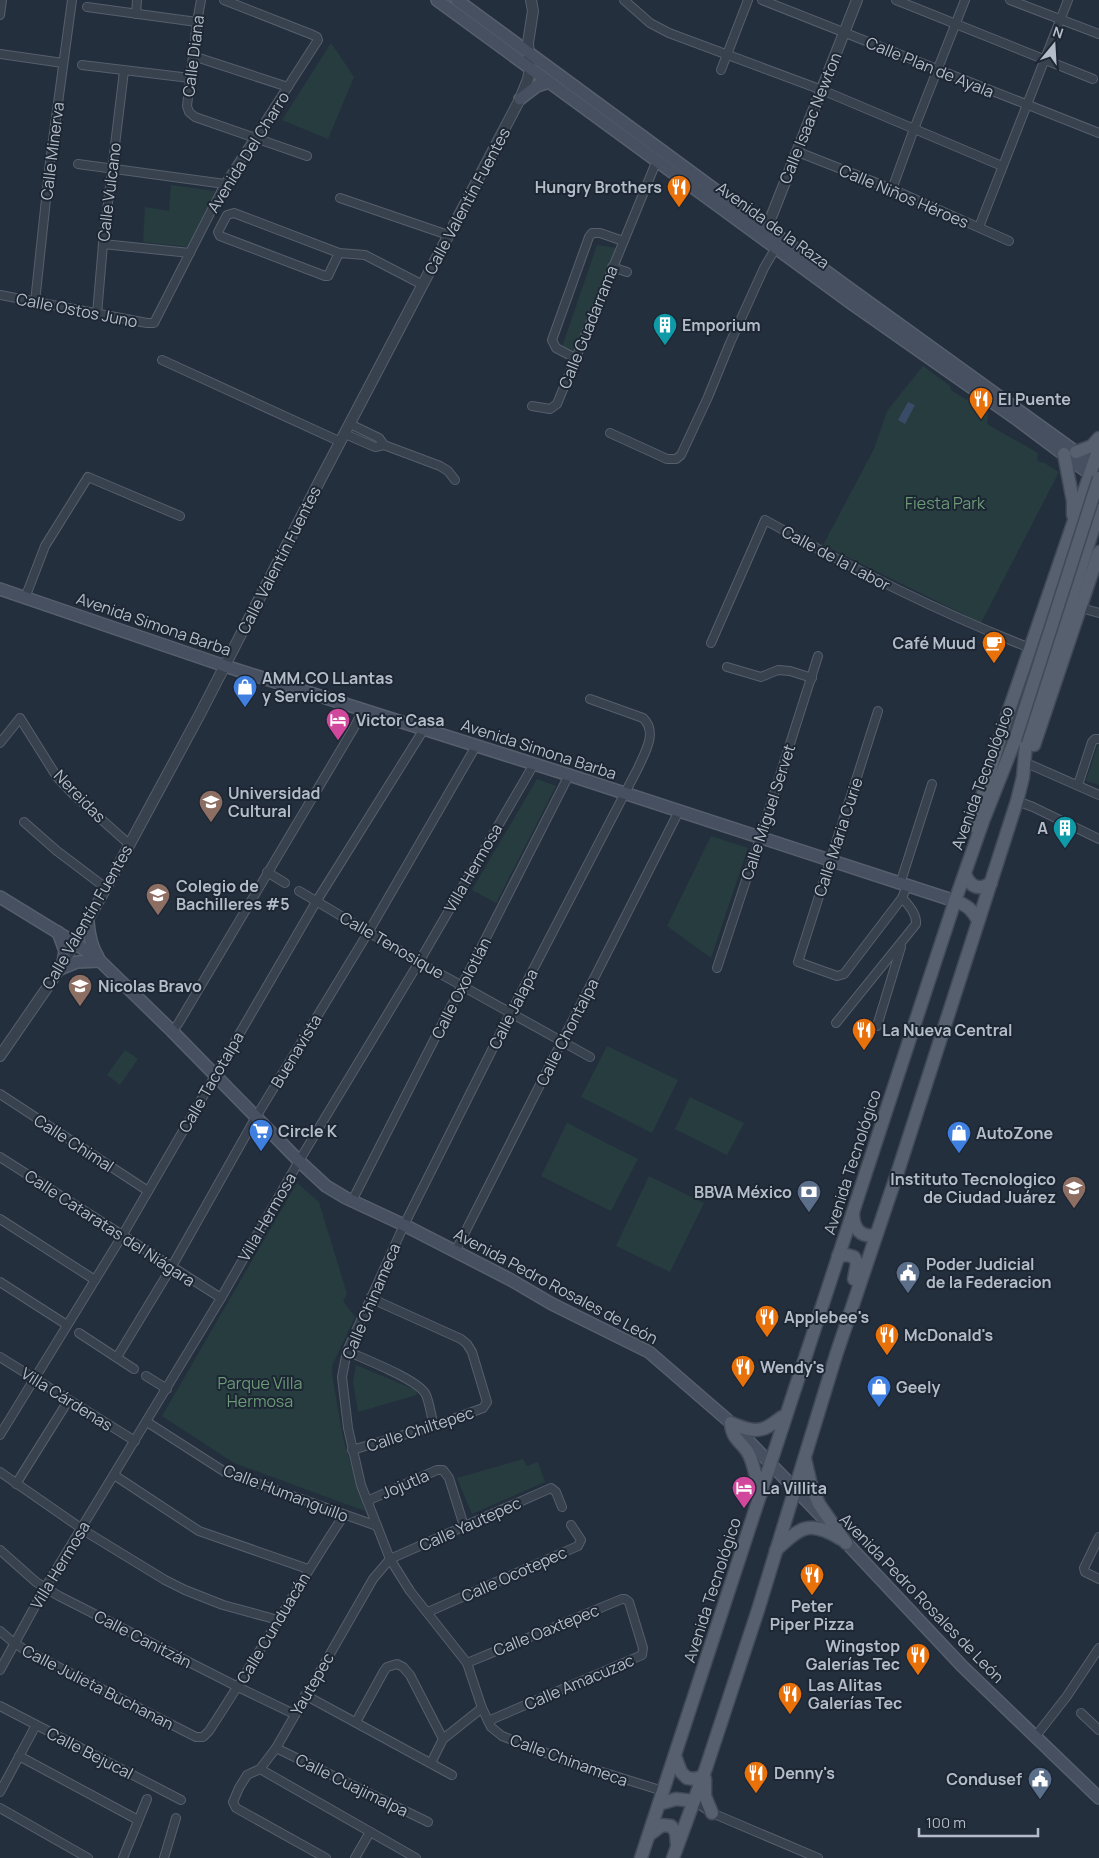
<svg xmlns="http://www.w3.org/2000/svg" width="1099" height="1858" font-family="Manrope,sans-serif">
	<style>
		.green { fill: #263c3f }
		.water { fill: #394c67 }
		.lines { fill: none; stroke-linecap: round; stroke-linejoin: round }
		.minor-casing { stroke: #565f6c; stroke-width: 10 }
		.tertiary-casing { stroke: #565f6c; stroke-width: 12 }
		.secondary-casing { stroke: #565f6c; stroke-width: 14 }
		.primary-casing { stroke: #414a57; stroke-width: 15 }
		.minor { stroke: #38414e; stroke-width: 8 }
		.tertiary { stroke: #38414e; stroke-width: 10 }
		.secondary { stroke: #465061; stroke-width: 11 }
		.primary { stroke: #56606e; stroke-width: 12 }
		.primary-bridge-casing { stroke: #414a57; stroke-width: 15; stroke-linecap: butt }
		.primary-bridge { stroke: #56606e; stroke-width: 12 }
		.labels { text-anchor: middle; stroke-width: 4; stroke-linejoin: round; paint-order: stroke }
		.street-label { font-size: 16px; fill: #b4bcc9; stroke: #1d2633 }
		.poi-label { font-size: 16px; font-weight: bold; fill: #b4bcc9; stroke: #1d2633; text-anchor: start }
		.park-label { font-size: 16px; fill: #6b9a76; stroke: #1d2633 }
	</style>
	<rect width="100%" height="100%" fill="#242f3e"/>
	<!-- green -->
	<g class="green">
		<path d="M331 43 354 77 328 139 282 120Z"/>
		<path d="M171 185 215 191 188 247 143 242 145 207 169 211Z"/>
		<path d="M597 245 617 248 574 354 562 347Z"/>
		<path d="M923 366 950 386 951 390 967 400 968 398 988 412 987 424 1038 453 1037 460 1042 463 1043 462 1059 472 981 623 823 545 874 449 887 411Z"/>
		<path d="M1098 744H1099V785L1086 781Z"/>
		<path d="M537 779 556 786 496 903 472 890Z"/>
		<path d="M711 836 748 848 711 958 667 926Z"/>
		<path d="M607 1046 678 1080 652 1133 581 1097Z"/>
		<path d="M125 1050 138 1059 120 1085 107 1075Z"/>
		<path d="M690 1097 744 1123 727 1155 675 1129Z"/>
		<path d="M567 1123 638 1159 611 1211 541 1176Z"/>
		<path d="M649 1176 704 1203 670 1272 616 1246Z"/>
		<path d="M297 1183 319 1202 347 1294 343 1301 355 1317 332 1366 333 1380 343 1438 365 1511 234 1463 162 1416Z"/>
		<path d="M356 1365 416 1390 417 1395 358 1412 353 1382Z"/>
		<path d="M523 1459 527 1466 538 1462 545 1482 472 1514 457 1478Z"/>
	</g>
	<!-- water -->
	<path class="water" d="M908 402 915 405 905 424 898 420Z"/>
	<g class="lines">
		<defs>
			<g id="minor">
				<path d="M201 0 197 22 187 106 189 112 195 117 307 156"/>
				<path d="M624 0 650 23 669 33 822 90 1002 166"/>
				<path d="M762 0 1099 133"/>
				<path d="M896 0 1093 79"/>
				<path d="M1010 0 1099 34"/>
				<path d="M87 7 197 22"/>
				<path d="M136 14 137 0"/>
				<path d="M0 15 2 0"/>
				<path d="M0 54 63 63"/>
				<path d="M193 56 288 87"/>
				<path d="M82 65 190 78"/>
				<path d="M721 70 748 0"/>
				<path d="M798 152 892 189 1009 241"/>
				<path d="M78 164 225 184"/>
				<path d="M892 189 914 129 965 0"/>
				<path d="M340 198 448 235"/>
				<path d="M979 227 1068 0"/>
				<path d="M103 244 190 253"/>
				<path d="M339 253 328 276H325L220 236 218 232 227 215 234 213 339 253 365 255 423 285"/>
				<path d="M612 267 627 272"/>
				<path d="M0 295 147 323H154L225 184 318 40 317 37 313 35 224 0"/>
				<path d="M35 302 50 162 72 0"/>
				<path d="M97 314 103 244 124 71"/>
				<path d="M575 358 556 348 552 340 589 237 592 233H600L623 241"/>
				<path d="M162 360 341 442"/>
				<path d="M532 406 550 409 557 404 657 160"/>
				<path d="M350 424 379 438 384 445"/>
				<path d="M610 433 667 459H676L681 455 708 397 730 343 764 268 778 244"/>
				<path d="M345 434 375 447 384 445 440 466 448 471 455 480"/>
				<path d="M25 598 45 546 88 477 180 516"/>
				<path d="M1081 608 1099 613"/>
				<path d="M711 643 765 520C851 568 938 612 1030 648"/>
				<path d="M727 667 761 677 778 670 790 671 812 678"/>
				<path d="M590 699 643 718C658 732 645 752 638 768L511 1012 404 1225 347 1351 342 1377 348 1428 361 1485 390 1559 410 1591 467 1663 482 1708 491 1727 502 1736 570 1762 663 1791"/>
				<path d="M878 711 798 962 837 976 844 974 902 898 907 886"/>
				<path d="M0 743 20 718 57 777 73 794 130 845"/>
				<path d="M1024 762 1099 795"/>
				<path d="M1078 785 1092 742 1095 739H1099"/>
				<path d="M1017 801 1033 807 1099 839"/>
				<path d="M24 822 57 851 106 888"/>
				<path d="M267 872 285 883"/>
				<path d="M900 884 932 784"/>
				<path d="M299 891 419 962 590 1057"/>
				<path d="M717 968 760 838 818 656"/>
				<path d="M836 1023 916 924C917 915 909 905 902 898"/>
				<path d="M877 1026 901 947"/>
				<path d="M172 1031 178 1024 355 726 363 710"/>
				<path d="M0 1094 148 1191"/>
				<path d="M0 1157 221 1298"/>
				<path d="M352 1201 569 775"/>
				<path d="M0 1219 95 1280"/>
				<path d="M455 1252 679 811"/>
				<path d="M0 1282 67 1325"/>
				<path d="M79 1333 134 1369"/>
				<path d="M347 1351C364 1359 420 1380 426 1395 430 1404 431 1416 434 1426"/>
				<path d="M0 1357 135 1441"/>
				<path d="M117 1357 171 1268 256 1117 369 931 476 746"/>
				<path d="M146 1376 167 1389"/>
				<path d="M147 1422 225 1472 377 1526"/>
				<path d="M0 1435 122 1236 316 902 424 729"/>
				<path d="M352 1450 434 1426 483 1408 487 1402 472 1352 467 1344 461 1339 370 1298"/>
				<path d="M0 1472 88 1533 165 1580 185 1590 223 1605 278 1620"/>
				<path d="M114 1475 199 1531 308 1569"/>
				<path d="M16 1484 68 1401"/>
				<path d="M367 1501 437 1470H443L449 1478 464 1526"/>
				<path d="M1099 1537 1084 1568 1085 1572 1099 1579"/>
				<path d="M0 1550 36 1582 59 1596 238 1687 294 1714"/>
				<path d="M428 1612 578 1546 581 1540 571 1525"/>
				<path d="M0 1631 14 1643 27 1651 196 1737H203L209 1731C256 1660 297 1586 344 1515"/>
				<path d="M467 1663 622 1599H625L629 1602 643 1648 642 1655 488 1721"/>
				<path d="M0 1670 45 1588 221 1298 299 1161 419 962 534 764"/>
				<path d="M305 1695 452 1775"/>
				<path d="M0 1706 181 1800"/>
				<path d="M1081 1713 1099 1730"/>
				<path d="M356 1722 384 1671 387 1667 397 1664 403 1667 410 1675 443 1739 431 1763"/>
				<path d="M1035 1737 1067 1696 1099 1648"/>
				<path d="M443 1739 482 1708"/>
				<path d="M276 1748 428 1822"/>
				<path d="M19 1756 138 1820"/>
				<path d="M260 1769 416 1858"/>
				<path d="M0 1792 36 1725"/>
				<path d="M694 1801 712 1813 818 1858"/>
				<path d="M0 1808 88 1858"/>
				<path d="M123 1858 147 1799"/>
				<path d="M164 1858 176 1818"/>
				<path d="M326 1858 236 1808 233 1802 239 1788 247 1775 260 1769 276 1748 373 1579 390 1559 551 1488 556 1492 562 1507"/>
				<path d="M355 1858 370 1832"/>
			</g>
			<g id="tertiary">
				<path d="M762 233 770 220 857 0"/>
				<path d="M0 1056 60 969 106 888 200 714 317 486 520 99 528 79 530 68 528 43 533 11 531 0"/>
			</g>
			<g id="secondary">
				<path d="M437 0 851 303 1015 418 1091 475"/>
				<path d="M457 0 846 286 1094 465"/>
				<path d="M520 99 537 86 549 82"/>
				<path d="M0 589 225 666 569 775 955 901"/>
				<path d="M0 897 75 943 100 961 172 1031 299 1161 326 1186 346 1198 404 1225 511 1280 552 1304 649 1352 731 1423 828 1523"/>
				<path d="M88 922C89 935 91 946 98 957"/>
				<path d="M58 932 65 951 63 963"/>
				<path d="M60 969 77 962 100 961"/>
				<path d="M840 1536 962 1666 1099 1798"/>
			</g>
			<g id="primary">
				<path d="M1076 452 1092 446 1099 438"/>
				<path d="M1064 454 1073 501V515"/>
				<path d="M1034 745 1099 552"/>
				<path d="M973 826 1008 713 1099 448"/>
				<path d="M965 874C970 887 979 891 991 883"/>
				<path d="M955 901C967 905 973 910 978 921"/>
				<path d="M853 1213C853 1228 860 1238 876 1235"/>
				<path d="M838 1256 847 1255 854 1257 857 1263 854 1279"/>
				<path d="M805 1459 811 1485 819 1504 846 1543"/>
				<path d="M761 1493C755 1480 755 1463 747 1451 739 1440 732 1438 731 1423 743 1428 757 1434 769 1426 776 1422 779 1418 786 1415"/>
				<path d="M776 1550C802 1526 809 1520 841 1539"/>
				<path d="M675 1756 681 1772 687 1778 695 1779 703 1776"/>
				<path d="M705 1779V1796L712 1813"/>
				<path d="M659 1804 676 1799 694 1801"/>
				<path d="M649 1835 662 1825 671 1826 676 1832 677 1845"/>
				<path d="M641 1858 955 901 983 821 1015 740"/>
				<path d="M673 1858 706 1768 758 1610 836 1355 900 1165 1017 801 1023 777 1026 744 1099 510"/>
			</g>
		</defs>
		<!-- minor casing -->
		<use href="#minor" class="minor-casing"/>
		<!-- tertiary casing -->
		<use href="#tertiary" class="tertiary-casing"/>
		<!-- secondary casing -->
		<use href="#secondary" class="secondary-casing"/>
		<!-- primary casing -->
		<use href="#primary" class="primary-casing"/>
		<!-- minor -->
		<use href="#minor" class="minor"/>
		<!-- tertiary -->
		<use href="#tertiary" class="tertiary"/>
		<!-- secondary -->
		<use href="#secondary" class="secondary"/>
		<!-- primary -->
		<use href="#primary" class="primary"/>
		<defs>
			<path id="primary-bridge" d="M1015 740 1099 478"/>
		</defs>
		<!-- primary-bridge casing -->
		<use href="#primary-bridge" class="primary-bridge-casing"/>
		<!-- primary-bridge -->
		<use href="#primary-bridge" class="primary-bridge"/>
	</g>
	<!-- icons -->
	<defs>
		<symbol id="restaurant-pin" viewBox="-11 -11 22 30"><path d="M0 17L-7.5 6A9.5 9.5 0 1 1 7.5 6Z" fill="#e8710a" stroke="#1d2633"/><path d="M-5-6h1v4h1v-4h1v4h1v-4h1v5L-1.5 .5V6h-2V.5L-5-1ZM5-6V6H3V1.5H1.5Q1.5-4 5-6Z" fill="#fff"/></symbol>
		<symbol id="building-pin" viewBox="-11 -11 22 30"><path d="M0 17L-7.5 6A9.5 9.5 0 1 1 7.5 6Z" fill="#0f9aa8" stroke="#1d2633"/><path d="M-4-6H4V6H1V3H-1V6H-4ZM-2.5-4.3h1.7v1.8h-1.7ZM.8-4.3h1.7v1.8H.8ZM-2.5-1h1.7V.8h-1.7ZM.8-1h1.7V.8H.8Z" fill="#fff"/></symbol>
		<symbol id="cafe-pin" viewBox="-11 -11 22 30"><path d="M0 17L-7.5 6A9.5 9.5 0 1 1 7.5 6Z" fill="#e8710a" stroke="#1d2633"/><path d="M-5.5-4.5H6V0H3Q3 3.5 0 3.5H-2.5Q-5.5 3.5-5.5 0ZM3-3.2v2h1.7v-2ZM-6 4.5H4V6H-6Z" fill="#fff"/></symbol>
		<symbol id="shop-pin" viewBox="-11 -11 22 30"><path d="M0 17L-7.5 6A9.5 9.5 0 1 1 7.5 6Z" fill="#3f7fe0" stroke="#1d2633"/><path d="M-5-2.5h2.3a2.7 3.5 0 0 1 5.4 0H5L5.5 6h-11ZM-1.5-2.5h3a1.5 2.3 0 0 0-3 0Z" fill="#fff"/></symbol>
		<symbol id="hotel-pin" viewBox="-11 -11 22 30"><path d="M0 17L-7.5 6A9.5 9.5 0 1 1 7.5 6Z" fill="#d1479c" stroke="#1d2633"/><path d="M-6-4.5h1.5V1H6V5H4.5V3h-9V5H-6ZM-4 0a1.8 1.8 0 1 1 3.6 0ZM.5 0V-2.5h3Q6-2.5 6 0Z" fill="#fff"/></symbol>
		<symbol id="university-pin" viewBox="-11 -11 22 30"><path d="M0 17L-7.5 6A9.5 9.5 0 1 1 7.5 6Z" fill="#8d6e63" stroke="#1d2633"/><path d="M0-5L7-2L0 1L-7-2ZM-4 1L0 2.5L4 1V4Q0 6-4 4Z" fill="#fff"/></symbol>
		<symbol id="school-pin" viewBox="-11 -11 22 30"><path d="M0 17L-7.5 6A9.5 9.5 0 1 1 7.5 6Z" fill="#8d6e63" stroke="#1d2633"/><path d="M0-5L7-2L0 1L-7-2ZM-4 1L0 2.5L4 1V4Q0 6-4 4Z" fill="#fff"/></symbol>
		<symbol id="supermarket-pin" viewBox="-11 -11 22 30"><path d="M0 17L-7.5 6A9.5 9.5 0 1 1 7.5 6Z" fill="#3f7fe0" stroke="#1d2633"/><path d="M-6-5.5h2.5l.6 2H6L4.5 2H-2.5L-4.4-4H-6ZM-1.5 3.2a1.3 1.3 0 1 0 .1 0ZM3 3.2a1.3 1.3 0 1 0 .1 0Z" fill="#fff"/></symbol>
		<symbol id="bank-pin" viewBox="-11 -11 22 30"><path d="M0 17L-7.5 6A9.5 9.5 0 1 1 7.5 6Z" fill="#5c6f8a" stroke="#1d2633"/><path d="M-6-4H6V4H-6ZM0-2.3a2.3 2.3 0 1 0 0 4.6a2.3 2.3 0 1 0 0-4.6Z" fill="#fff"/></symbol>
		<symbol id="civic-pin" viewBox="-11 -11 22 30"><path d="M0 17L-7.5 6A9.5 9.5 0 1 1 7.5 6Z" fill="#5c6f8a" stroke="#1d2633"/><path d="M-.6-6.5H3V-4.5H.6V-3L4-1V1h2V6H-6V1h2V-1L-.6-3ZM-1.2 2.5V6h2.4V2.5Z" fill="#fff"/></symbol>
	</defs>
	<g fill-rule="evenodd">
		<use href="#restaurant-pin" x="665" y="173" width="28" height="38"/>
		<use href="#building-pin" x="651" y="311" width="28" height="38"/>
		<use href="#restaurant-pin" x="967" y="385" width="28" height="38"/>
		<use href="#cafe-pin" x="980" y="629" width="28" height="38"/>
		<use href="#shop-pin" x="231" y="673" width="28" height="38"/>
		<use href="#hotel-pin" x="324" y="706" width="28" height="38"/>
		<use href="#university-pin" x="197" y="788" width="28" height="38"/>
		<use href="#building-pin" x="1051" y="814" width="28" height="38"/>
		<use href="#school-pin" x="144" y="881" width="28" height="38"/>
		<use href="#school-pin" x="66" y="972" width="28" height="38"/>
		<use href="#restaurant-pin" x="850" y="1016" width="28" height="38"/>
		<use href="#supermarket-pin" x="247" y="1117" width="28" height="38"/>
		<use href="#shop-pin" x="945" y="1119" width="28" height="38"/>
		<use href="#university-pin" x="1060" y="1174" width="28" height="38"/>
		<use href="#bank-pin" x="795" y="1178" width="28" height="38"/>
		<use href="#civic-pin" x="894" y="1259" width="28" height="38"/>
		<use href="#restaurant-pin" x="753" y="1303" width="28" height="38"/>
		<use href="#restaurant-pin" x="873" y="1321" width="28" height="38"/>
		<use href="#restaurant-pin" x="729" y="1353" width="28" height="38"/>
		<use href="#shop-pin" x="865" y="1373" width="28" height="38"/>
		<use href="#hotel-pin" x="730" y="1474" width="28" height="38"/>
		<use href="#restaurant-pin" x="798" y="1561" width="28" height="38"/>
		<use href="#restaurant-pin" x="904" y="1641" width="28" height="38"/>
		<use href="#restaurant-pin" x="776" y="1680" width="28" height="38"/>
		<use href="#restaurant-pin" x="742" y="1759" width="28" height="38"/>
		<use href="#civic-pin" x="1026" y="1765" width="28" height="38"/>
	</g>
	<g class="labels">
		<!-- street labels -->
		<g class="street-label">
			<text transform="translate(193 56) rotate(-83)" y="6">Calle Diana</text>
			<text transform="translate(930 67) rotate(22)" y="6">Calle Plan de Ayala</text>
			<text transform="translate(810 118) rotate(-68)" y="6">Calle Isaac Newton</text>
			<text transform="translate(52 151) rotate(-83)" y="6">Calle Minerva</text>
			<text transform="translate(248 152) rotate(-58)" y="6">Avenida Del Charro</text>
			<text transform="translate(109 192) rotate(-83)" y="6">Calle Vulcano</text>
			<text transform="translate(904 196) rotate(23)" y="6">Calle Niños Héroes</text>
			<text transform="translate(467 201) rotate(-62)" y="6">Calle Valentín Fuentes</text>
			<text transform="translate(773 225) rotate(36)" y="6">Avenida de la Raza</text>
			<text transform="translate(77 310) rotate(11)" y="6">Calle Ostos Juno</text>
			<text transform="translate(588 327) rotate(-68)" y="6">Calle Guadarrama</text>
			<text transform="translate(836 558) rotate(28)" y="6">Calle de la Labor</text>
			<text transform="translate(279 560) rotate(-63)" y="6">Calle Valentín Fuentes</text>
			<text transform="translate(154 624) rotate(19)" y="6">Avenida Simona Barba</text>
			<text transform="translate(539 749) rotate(18)" y="6">Avenida Simona Barba</text>
			<text transform="translate(982 778) rotate(-70)" y="6">Avenida Tecnológico</text>
			<text transform="translate(80 796) rotate(46)" y="6">Nereidas</text>
			<text transform="translate(768 812) rotate(-72)" y="6">Calle Miguel Servet</text>
			<text transform="translate(838 837) rotate(-72)" y="6">Calle Maria Curie</text>
			<text transform="translate(473 868) rotate(-60)" y="6">Villa Hermosa</text>
			<text transform="translate(87 917) rotate(-60)" y="6">Calle Valentín Fuentes</text>
			<text transform="translate(392 945) rotate(30)" y="6">Calle Tenosique</text>
			<text transform="translate(461 988) rotate(-63)" y="6">Calle Oxolotlán</text>
			<text transform="translate(513 1009) rotate(-63)" y="6">Calle Jalapa</text>
			<text transform="translate(567 1032) rotate(-63)" y="6">Calle Chontalpa</text>
			<text transform="translate(296 1051) rotate(-59)" y="6">Buenavista</text>
			<text transform="translate(211 1082) rotate(-60)" y="6">Calle Tacotalpa</text>
			<text transform="translate(74 1143) rotate(33)" y="6">Calle Chimal</text>
			<text transform="translate(852 1162) rotate(-72)" y="6">Avenida Tecnológico</text>
			<text transform="translate(267 1217) rotate(-60)" y="6">Villa Hermosa</text>
			<text transform="translate(110 1228) rotate(33)" y="6">Calle Cataratas del Niágara</text>
			<text transform="translate(556 1286) rotate(28)" y="6">Avenida Pedro Rosales de León</text>
			<text transform="translate(371 1301) rotate(-67)" y="6">Calle Chinameca</text>
			<text transform="translate(67 1399) rotate(32)" y="6">Villa Cárdenas</text>
			<text transform="translate(420 1429) rotate(-18)" y="6">Calle Chiltepec</text>
			<text transform="translate(405 1484) rotate(-23)" y="6">Jojutla</text>
			<text transform="translate(286 1493) rotate(21)" y="6">Calle Humanguillo</text>
			<text transform="translate(470 1524) rotate(-24)" y="6">Calle Yautepec</text>
			<text transform="translate(60 1565) rotate(-59)" y="6">Villa Hermosa</text>
			<text transform="translate(514 1574) rotate(-24)" y="6">Calle Ocotepec</text>
			<text transform="translate(712 1590) rotate(-72)" y="6">Avenida Tecnológico</text>
			<text transform="translate(922 1598) rotate(46)" y="6">Avenida Pedro Rosales de León</text>
			<text transform="translate(273 1628) rotate(-59)" y="6">Calle Cunduacán</text>
			<text transform="translate(546 1630) rotate(-22)" y="6">Calle Oaxtepec</text>
			<text transform="translate(143 1639) rotate(27)" y="6">Calle Canitzán</text>
			<text transform="translate(579 1682) rotate(-23)" y="6">Calle Amacuzac</text>
			<text transform="translate(312 1684) rotate(-60)" y="6">Yautepec</text>
			<text transform="translate(98 1687) rotate(27)" y="6">Calle Julieta Buchanan</text>
			<text transform="translate(90 1753) rotate(27)" y="6">Calle Bejucal</text>
			<text transform="translate(569 1760) rotate(20)" y="6">Calle Chinameca</text>
			<text transform="translate(352 1785) rotate(26)" y="6">Calle Cuajimalpa</text>
		</g>
		<!-- poi labels -->
		<g class="poi-label">
			<text x="662" y="193" text-anchor="end">Hungry Brothers</text>
			<text x="682" y="331">Emporium</text>
			<text x="998" y="405">El Puente</text>
			<text x="976" y="649" text-anchor="end">Café Muud</text>
			<text x="262" y="684">AMM.CO LLantas<tspan x="262" dy="18">y Servicios</tspan></text>
			<text x="356" y="726">Victor Casa</text>
			<text x="228" y="799">Universidad<tspan x="228" dy="18">Cultural</tspan></text>
			<text x="1048" y="834" text-anchor="end">A</text>
			<text x="176" y="892">Colegio de<tspan x="176" dy="18">Bachilleres #5</tspan></text>
			<text x="98" y="992">Nicolas Bravo</text>
			<text x="882" y="1036">La Nueva Central</text>
			<text x="278" y="1137">Circle K</text>
			<text x="976" y="1139">AutoZone</text>
			<text x="1056" y="1185" text-anchor="end">Instituto Tecnologico<tspan x="1056" dy="18">de Ciudad Juárez</tspan></text>
			<text x="792" y="1198" text-anchor="end">BBVA México</text>
			<text x="926" y="1270">Poder Judicial<tspan x="926" dy="18">de la Federacion</tspan></text>
			<text x="784" y="1323">Applebee's</text>
			<text x="904" y="1341">McDonald's</text>
			<text x="760" y="1373">Wendy's</text>
			<text x="896" y="1393">Geely</text>
			<text x="762" y="1494">La Villita</text>
			<text x="812" y="1612" text-anchor="middle">Peter<tspan x="812" dy="18">Piper Pizza</tspan></text>
			<text x="900" y="1652" text-anchor="end">Wingstop<tspan x="900" dy="18">Galerías Tec</tspan></text>
			<text x="808" y="1691">Las Alitas<tspan x="808" dy="18">Galerías Tec</tspan></text>
			<text x="774" y="1779">Denny's</text>
			<text x="1022" y="1785" text-anchor="end">Condusef</text>
		</g>
		<!-- park labels -->
		<g class="park-label">
			<text x="945" y="509">Fiesta Park</text>
			<text x="260" y="1389">Parque Villa<tspan x="260" dy="18">Hermosa</tspan></text>
		</g>
	</g>
	<!-- north arrow -->
	<g transform="translate(1054 45) rotate(18)" stroke="#1d2633" stroke-width="4" paint-order="stroke">
	<path d="M0-4L9 19L0 12L-9 19Z" fill="#b4bcc9"/>
	<text y="-8" font-size="14" font-weight="bold" text-anchor="middle" fill="#b4bcc9">N</text>
	</g>
	<!-- scale -->
	<path d="M919 1828v8h119v-8" fill="none" stroke="#b4bcc9" stroke-width="2.5"/>
	<text x="926" y="1828" font-size="15" fill="#b4bcc9" stroke="#1d2633" stroke-width="4" paint-order="stroke">100 m</text>
</svg>
